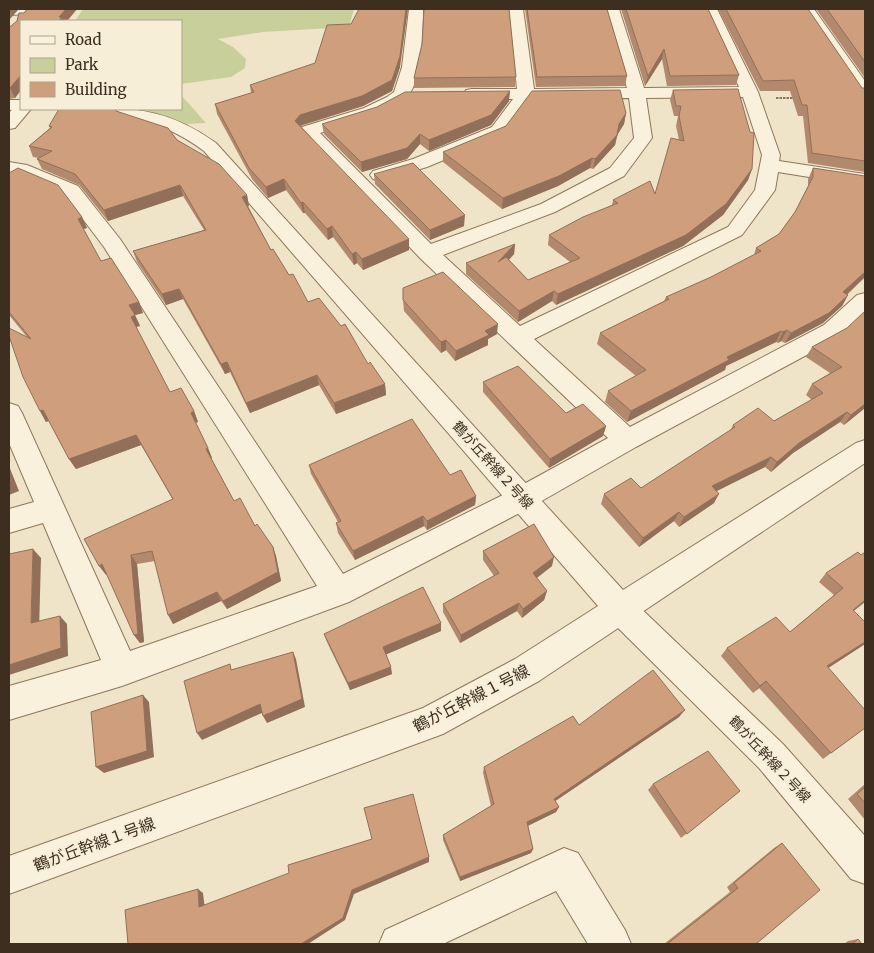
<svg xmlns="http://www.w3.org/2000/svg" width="874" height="953" font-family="Merriweather,'Noto Sans JP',serif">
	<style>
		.green { fill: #c9cf9b }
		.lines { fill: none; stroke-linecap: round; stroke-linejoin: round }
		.minor-casing { stroke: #8d765c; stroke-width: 2 }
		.tertiary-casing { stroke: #8d765c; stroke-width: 2 }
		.path { stroke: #8d765c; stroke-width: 2; stroke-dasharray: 2.5 1; stroke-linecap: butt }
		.minor { fill: #faf1dc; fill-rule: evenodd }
		.tertiary { fill: #faf1dc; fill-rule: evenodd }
		.wall { fill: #b2896c }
		.shaded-wall { fill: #916f58 }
		.building { fill: #cf9f7d; stroke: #916f58 }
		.labels { text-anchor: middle; stroke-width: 4; stroke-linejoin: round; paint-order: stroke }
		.street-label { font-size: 14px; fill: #3d2e20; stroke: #f7eed8 }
		.near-street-label { font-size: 16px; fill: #3d2e20; stroke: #f7eed8 }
	</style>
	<rect width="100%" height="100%" fill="#f0e4c8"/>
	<!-- green -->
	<g class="green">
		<path d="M83 9H354L349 27 263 32 218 39 233 47 246 59 245 68 231 77 181 84V21H75Z"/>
		<path d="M181 95 206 123 187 124 143 109H181Z"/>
	</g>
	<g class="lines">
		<defs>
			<g id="minor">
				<path d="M9 9H32L33 11 31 14 9 15Z"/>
				<path d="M409 9H423V17C422 40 422 78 408 96 394 117 344 125 320 133L431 244 541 204 610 168 634 138 629 98 530 99 504 135 427 167 380 181 373 179 370 175 373 171 413 159 492 127 513 99H472L466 98 464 94 466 90 472 89H517L509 9H523L534 89 627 88 605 9H619L644 88 739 87 703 9H717L758 92 780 155 779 161 865 174V186L778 172 775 190 742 235 534 339 630 427 824 325 857 295 865 293V313L840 337 636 447 533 506 349 602 122 686 9 720V686L101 660 43 523 9 533V509L34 502 9 443V403L18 406 22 413 130 651 317 586 104 247 64 194 17 174H9V162L27 165 78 186 120 239 343 574 513 490 608 438 420 258 299 131 302 127 364 108 387 97 394 92 402 67ZM743 97 762 155 755 190 728 227 520 326 443 255 555 212 624 176 652 138 646 98Z"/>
				<path d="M800 9H814L865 81V98L859 97Z"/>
				<path d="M21 104V109H31L15 128 9 129V113L16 105Z"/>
				<path d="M620 595 631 599 783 744 865 836V884L851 879 759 768 609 619 604 609 609 599Z"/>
				<path d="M564 848 578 853 625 930 631 944H588L556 891 443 944H379L385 930Z"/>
			</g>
			<g id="tertiary">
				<path d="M9 100H21V109H27L9 110Z"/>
				<path d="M87 109C139 106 174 113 216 143L623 590 856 443 865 440V463L539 681 443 734 9 894V856L423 708 515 659 598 606 204 151C181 134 157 122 129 118 116 115 103 116 90 113Z"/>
			</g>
		</defs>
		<!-- minor casing -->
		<use href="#minor" class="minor-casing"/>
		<!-- tertiary casing -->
		<use href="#tertiary" class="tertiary-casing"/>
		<!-- path -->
		<path class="path" d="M776 98H795"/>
		<!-- minor -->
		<use href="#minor" class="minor"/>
		<!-- tertiary -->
		<use href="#tertiary" class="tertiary"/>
	</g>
	<!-- wall -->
	<g class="wall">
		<path d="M27 9H77L67 21H21V90L15 98 9 99V27L11 26 17 21 19 13H24Z"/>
		<path d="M525 9H607L627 76 625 86 536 87Z"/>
		<path d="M621 9H708L739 75 736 85 667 86 662 59 645 86Z"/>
		<path d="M718 9H808L862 88H865V172L808 163 803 116H798L790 91H760Z"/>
		<path d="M816 9H865V78Z"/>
		<path d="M422 44 516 77 515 87 414 88V78Z"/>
		<path d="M400 67 392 91 363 106 301 126 409 250 363 270 357 263 354 265 333 237 328 240 305 213H303L286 190 268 198 252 179 217 114 215 104 251 93 250 85Z"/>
		<path d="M673 90 752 169 748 180 723 215 683 246 556 305 552 301 518 322 466 274V263L515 244 514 254 509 260 528 280 570 262 548 245 549 235 612 205 613 200 655 194 679 140 676 126 678 116H674L670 100Z"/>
		<path d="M509 101 491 125 429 151 420 144 407 159 362 172 324 134 322 124Z"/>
		<path d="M119 112 177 140 247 195 249 206H248L271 250 289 275 308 302 368 364 385 384 386 395 336 414 319 385 250 413 230 372 225 374 183 299 166 305 137 262 133 251 204 230 183 196 108 221 79 185 42 169 37 159 39 158 33 157 29 146 50 128 49 126Z"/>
		<path d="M626 113 624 124 618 134 615 145 593 169 590 168 558 186 502 209 443 162V152Z"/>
		<path d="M813 168 865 176V277L847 295H848L842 306 823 323 785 343 781 341 778 343 776 342 726 366 725 370 627 422 605 402 608 391 636 376 597 344 600 333 664 301 666 297 711 277 754 255 756 248 779 234 795 212 808 186V179Z"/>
		<path d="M9 173 82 217 87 228 83 229 101 261 139 302 143 313 135 315 140 326 136 327 170 392 194 411 198 422 195 423 208 448 212 458H211L234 501 273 547 276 556 281 581 227 609 221 601 173 624 155 561 137 564 144 642 140 643 134 635 107 574 106 575 173 500 141 445 76 469 69 459 49 421 46 422 40 411 27 337 9 315Z"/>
		<path d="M374 174 464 226 430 240 375 184Z"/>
		<path d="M403 300 497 334 488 339V345L455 361 446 350 441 353 404 311Z"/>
		<path d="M847 328 865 408 844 425 840 422 793 453 771 472 765 467 716 491 714 503 679 527 674 521 639 547 601 504 604 494 641 488 730 431 733 425 774 421 812 400 806 395 812 384 830 373 806 357 812 347Z"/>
		<path d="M483 382 566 413 606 426 603 436 549 468 483 392Z"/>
		<path d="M309 465 450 475 476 496 475 505 427 530 424 526 355 560 338 533 336 523 338 522 311 474Z"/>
		<path d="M483 551 552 566 537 578 547 591 544 600 522 618 517 611 460 643 443 612V604L494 576 483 560Z"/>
		<path d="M858 552 854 611 865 644 828 668 865 728 823 759 759 688 753 693 721 656 727 648 790 632 834 595 819 582 826 573Z"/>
		<path d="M441 623V631L386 654 392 674 350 690 327 642 324 634Z"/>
		<path d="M679 717 555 801 559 807 556 812 528 826 533 849 531 853 460 881 443 840V835L491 806 483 773 484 767 579 725Z"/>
		<path d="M653 784 740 791 681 838 648 790Z"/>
		<path d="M865 784V820L848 799Z"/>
		<path d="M782 843 756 944H664L730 892 727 887 774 848Z"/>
		<path d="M858 939 862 944H844L848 941Z"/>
	</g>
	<!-- shaded-wall -->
	<g class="shaded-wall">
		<path d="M9 9H19L9 20Z"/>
		<path d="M66 9H77L67 21H59V17Z"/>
		<path d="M406 9H408L400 67 392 91 363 106 301 125 297 131 295 121 300 115Z"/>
		<path d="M664 49 662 59 645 86 648 76Z"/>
		<path d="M21 75V90L15 98 10 88Z"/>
		<path d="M510 91 509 101 491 125 429 151V140Z"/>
		<path d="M626 113 624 124 617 135 619 124Z"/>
		<path d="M420 134V144L407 159 362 172 361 162Z"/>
		<path d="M617 135 615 145 593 169 595 159Z"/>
		<path d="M592 158 590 168 558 186 502 209 503 198Z"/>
		<path d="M752 169 748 180 723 215 683 246 556 305 558 294Z"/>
		<path d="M284 179 286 190 268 198 266 187Z"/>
		<path d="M180 185 183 196 108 221 104 210Z"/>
		<path d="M247 195 249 206 245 208 242 197Z"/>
		<path d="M303 202 305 213H303L301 203Z"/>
		<path d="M465 215 464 226 430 240V230Z"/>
		<path d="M82 217 87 228 83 229 78 219Z"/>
		<path d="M332 226 333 237 328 240 327 229Z"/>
		<path d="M409 239V250L363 270 362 259Z"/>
		<path d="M515 244 514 254 497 272 498 262Z"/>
		<path d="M356 252 357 263 354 265 352 254Z"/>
		<path d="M865 272V277L837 303 843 292Z"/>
		<path d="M179 289 183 299 166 305 162 294Z"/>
		<path d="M554 291 552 301 518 322 519 311Z"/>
		<path d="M848 295 842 306 823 323 785 343 791 333Z"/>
		<path d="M139 302 143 313 135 315 140 326 135 327 131 317 129 305Z"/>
		<path d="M498 324 497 334 488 339V345L455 361 456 351 485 331Z"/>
		<path d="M787 330 781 341 778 343 783 332Z"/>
		<path d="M781 331 776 342 726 366 725 370 627 422 631 411 727 357Z"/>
		<path d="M446 340V350L441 353V342Z"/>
		<path d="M227 362 230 372 225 374 221 364Z"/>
		<path d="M317 375 319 385 250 413 246 403Z"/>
		<path d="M385 384 386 395 336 414 334 403Z"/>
		<path d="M865 404V408L844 425 851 415Z"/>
		<path d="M43 410 50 420 46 422 40 411Z"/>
		<path d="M194 411 198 422 195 423 191 413Z"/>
		<path d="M847 412 840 422 793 453 771 472 777 462 799 443Z"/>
		<path d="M606 426 603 436 549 468 550 459Z"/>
		<path d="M136 435 141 445 76 469 69 459Z"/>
		<path d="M208 448 212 458 210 459 206 449Z"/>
		<path d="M771 457 765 467 707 496 712 486Z"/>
		<path d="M9 466 19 491 9 495Z"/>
		<path d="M719 494 714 503 679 527 684 517Z"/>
		<path d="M476 496 475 505 427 530V521Z"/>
		<path d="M679 512 674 521 639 547 643 538Z"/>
		<path d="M423 516 424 526 355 560 353 551Z"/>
		<path d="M273 547 276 556 281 581 227 609 223 601Z"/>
		<path d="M33 549 41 558 39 631 31 623Z"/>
		<path d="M131 555 137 564 144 642 140 643 134 635Z"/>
		<path d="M554 557 552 566 531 582 533 573Z"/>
		<path d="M102 564 108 573 106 575 99 566Z"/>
		<path d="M547 591 544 600 522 618 523 609Z"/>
		<path d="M217 592 221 601 173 624 168 615Z"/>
		<path d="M865 600V602L845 618 853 610Z"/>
		<path d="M519 603 517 611 460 643 461 635Z"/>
		<path d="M60 616 67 624 68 656 9 675V665Z"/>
		<path d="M441 623V631L385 655 383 647Z"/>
		<path d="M865 642V644L819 674 827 666Z"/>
		<path d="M293 652 296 659 305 707 267 723 263 716Z"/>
		<path d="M391 667 392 674 350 690 348 683Z"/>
		<path d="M766 681 759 688 753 693 760 686Z"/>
		<path d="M143 695 149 702 154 757 104 773 96 767Z"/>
		<path d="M260 704 264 712 202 740 197 733Z"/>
		<path d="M685 710 679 717 551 804 554 799Z"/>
		<path d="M559 807 556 812 525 827 527 822Z"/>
		<path d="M533 849 531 853 460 881V877Z"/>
		<path d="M429 857V862L354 894 345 920 308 944H301L352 890Z"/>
		<path d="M198 889 203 893 205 910 199 907Z"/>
	</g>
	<!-- building -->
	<g class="building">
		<path d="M27 9H66L59 17H62L59 21H21V70L20 71H21V75L10 88H9V27L11 26 17 21 19 13H24Z"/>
		<path d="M359 9H406L400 56 392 80 362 96 300 115 295 121 409 239 362 259 356 252 352 254 332 226 327 229 303 202 301 203 284 179 266 187 249 168 215 104 254 92 250 85 315 63 327 25 351 24Z"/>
		<path d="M424 9H509L516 77 414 78 422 44Z"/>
		<path d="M527 9H607L627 76 537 77Z"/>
		<path d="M626 9H708L739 75 670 76 664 49 648 76Z"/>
		<path d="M726 9H808L862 88H865V161L812 153 807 105H802L794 80 763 81Z"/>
		<path d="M827 9H865V62Z"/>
		<path d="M738 89 750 132 754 133 752 169 726 204 686 235 558 294 554 291 519 311 466 263 515 244 498 262 506 257 528 280 580 258 549 235 583 217 618 203 613 200 650 181 655 194 671 138 684 141 679 116 681 106H676L673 90Z"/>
		<path d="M620 90 626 113 619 124 617 135 595 159 592 158 559 176 503 198 443 152 506 126 532 91Z"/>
		<path d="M510 91 491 115 429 140 420 134 407 148 361 162 322 124 377 107 405 92Z"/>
		<path d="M59 109H118L116 111 168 128 177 140 219 164 247 195 242 197 271 250 273 249 289 275 293 274 308 302 319 298 341 326 345 324 368 364 370 362 385 384 334 403 317 375 246 403 227 362 221 364 179 289 162 294 133 251 206 230 180 185 104 210 75 174 37 159 52 151 29 146 52 127 49 126Z"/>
		<path d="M413 163 465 215 430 230 374 174Z"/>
		<path d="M18 168 58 185 82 217 78 219 101 261 111 258 139 302 129 305 135 315 131 317 170 392 181 388 194 411 191 413 208 448 206 449 234 501 240 498 255 526 257 524 273 547 278 572 223 601 217 592 168 615 152 551 131 555 138 634 134 635 102 564 99 566 84 539 173 499 136 435 69 459 43 410 40 411 23 377 9 336V328L31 339 9 312V173Z"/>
		<path d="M813 168 865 176V272L843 292 848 295 829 313 791 333 787 330 783 332 781 331 727 357 729 360 631 411 608 391 646 370 600 333 669 299 666 297 711 277 761 251 756 248 779 234 795 212 813 177Z"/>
		<path d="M443 272 498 324 485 331 489 335 456 351 446 340 441 342 403 300V288Z"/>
		<path d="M865 311V404L851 415 847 412 799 443 777 462 771 457 712 486 719 494 684 517 679 512 643 538 604 494 631 478 641 488 735 427 733 425 758 408 774 421 823 393 812 384 842 367 812 347 847 328Z"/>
		<path d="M518 366 566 413 583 404 606 426 550 459 483 382Z"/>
		<path d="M412 419 450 475 461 470 476 496 427 521 423 516 353 551 336 523 341 521 309 465Z"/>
		<path d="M9 475 11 481 9 482Z"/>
		<path d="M534 524 554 557 533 573 547 591 523 609 519 603 461 635 443 604 499 573 483 551Z"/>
		<path d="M33 549 31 623 60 616 61 648 9 665V554Z"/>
		<path d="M858 552 861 555 865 552V600L853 610 865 622V642L827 666 865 710V728L831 753 766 681 760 686 727 648 776 617 790 632 843 588 826 573Z"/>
		<path d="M423 587 441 623 383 647 391 667 348 683 324 634Z"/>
		<path d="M293 652 302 699 263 716 260 704 197 733 184 681 230 664 231 670Z"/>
		<path d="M653 670 685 710 554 799 559 807 527 822 533 849 460 877 443 835 494 804 484 767 573 716 579 725Z"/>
		<path d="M143 695 147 751 96 767 91 712Z"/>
		<path d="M708 751 740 791 687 834 653 784Z"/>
		<path d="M865 787V803L857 794Z"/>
		<path d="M413 794 429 857 352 890 343 918 301 944H128L125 910 198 889 199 907 289 873 288 865 372 839 364 808Z"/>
		<path d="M782 843 820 890 756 944H667L738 888 734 883Z"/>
		<path d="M858 939 862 944H852Z"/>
	</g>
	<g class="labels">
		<!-- street labels -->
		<g class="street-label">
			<text transform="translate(493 465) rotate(48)" y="5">鶴が丘幹線２号線</text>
			<text transform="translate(770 759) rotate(47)" y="5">鶴が丘幹線２号線</text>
		</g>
		<!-- near-street labels -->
		<g class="near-street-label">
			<text transform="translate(471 698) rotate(-27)" y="6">鶴が丘幹線１号線</text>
			<text transform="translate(94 844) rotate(-20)" y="6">鶴が丘幹線１号線</text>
		</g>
	</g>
	<!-- border -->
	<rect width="874" height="953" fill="none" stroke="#3d2e20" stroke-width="20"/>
	<!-- legend -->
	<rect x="20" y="20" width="162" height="90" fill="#f7eed8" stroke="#ada18e"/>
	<rect x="30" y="36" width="25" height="8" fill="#faf1dc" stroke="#ada18e"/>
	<text x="65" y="45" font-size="15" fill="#3d2e20">Road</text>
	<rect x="30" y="58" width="25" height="15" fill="#c9cf9b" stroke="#ada18e"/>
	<text x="65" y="70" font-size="15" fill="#3d2e20">Park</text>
	<rect x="30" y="82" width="25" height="15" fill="#cf9f7d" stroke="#ada18e"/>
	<text x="65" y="95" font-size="15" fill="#3d2e20">Building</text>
</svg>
